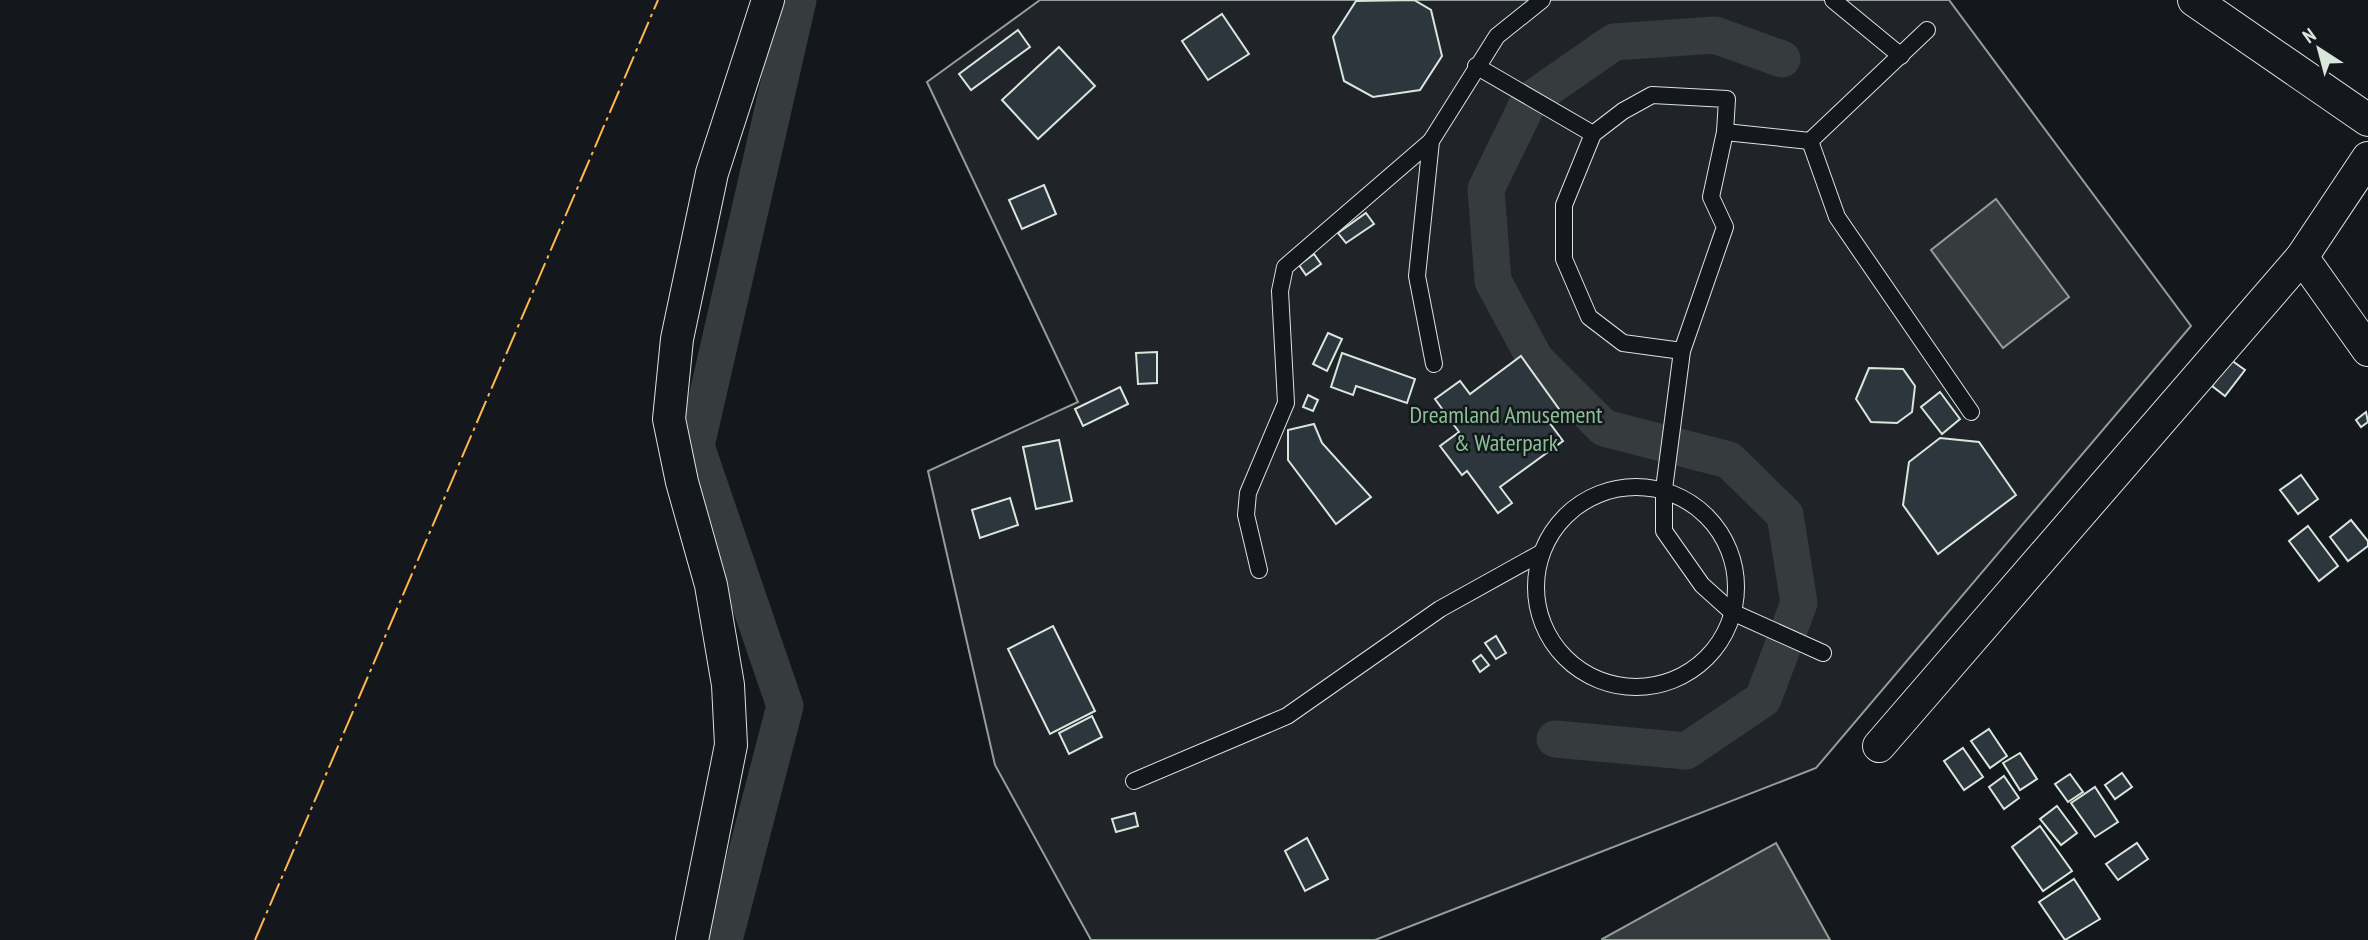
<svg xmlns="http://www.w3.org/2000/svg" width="2368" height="940" font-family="'PT Sans Narrow',sans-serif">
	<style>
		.green { fill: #202428; stroke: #939e99; stroke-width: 2 }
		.water { fill: #363b3e; stroke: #939e99; stroke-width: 2 }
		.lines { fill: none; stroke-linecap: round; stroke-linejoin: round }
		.canal { stroke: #363b3e; stroke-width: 37 }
		.building { fill: #2c363c; stroke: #d8e6dc; stroke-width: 2 }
		.service-casing { stroke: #d8e6dc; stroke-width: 18 }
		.minor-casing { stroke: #d8e6dc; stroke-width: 34 }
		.service { stroke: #14181c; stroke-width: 16 }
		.minor { stroke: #14181c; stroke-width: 32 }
		.power { stroke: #ffb74d; stroke-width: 2; stroke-dasharray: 24 5 3.5 5; stroke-linecap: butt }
		.labels { text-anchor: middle; stroke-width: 5; stroke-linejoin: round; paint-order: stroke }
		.park-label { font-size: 24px; fill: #8ac095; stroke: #14181c }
	</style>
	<rect width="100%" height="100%" fill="#14181c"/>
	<!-- green -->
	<path class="green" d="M1040 0H1949L2191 326 1816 768 1375 940H1091L995 765 928 471 1078 402 927 82Z"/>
	<!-- water -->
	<g class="water">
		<path d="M1996 199 2069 297 2003 348 1931 250Z"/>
		<path d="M1776 843 1830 940H1602V939Z"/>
	</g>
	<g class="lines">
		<!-- canal -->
		<g class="canal">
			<path d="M1555 739 1686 751 1763 699 1799 603 1785 515 1729 460 1604 428 1535 359 1493 281 1486 189 1529 101 1614 42 1715 35 1782 59"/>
			<path d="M724 940 785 706 696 446 798 0"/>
		</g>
	</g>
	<!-- building -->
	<g class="building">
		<path d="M1414 0 1431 10 1442 56 1420 90 1373 97 1344 81 1333 37 1356 1Z"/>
		<path d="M1222 14 1249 54 1208 80 1182 41Z"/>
		<path d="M1018 30 1030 47 971 90 959 74Z"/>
		<path d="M1059 47 1095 86 1038 139 1002 100Z"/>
		<path d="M1044 185 1056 214 1022 229 1009 200Z"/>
		<path d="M1366 213 1374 224 1346 243 1338 233Z"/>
		<path d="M1314 254 1321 264 1306 275 1299 265Z"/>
		<path d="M1328 333 1342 339 1327 371 1313 364Z"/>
		<path d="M1157 352V383L1138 384 1136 353Z"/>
		<path d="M1342 353 1415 379 1407 403 1356 386 1353 395 1331 387Z"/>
		<path d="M1521 356 1559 409 1546 418 1563 441 1500 487 1512 503 1498 513 1467 471 1462 475 1440 446 1459 432 1435 399 1460 381 1470 394Z"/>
		<path d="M2231 360 2245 370 2225 396 2212 386Z"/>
		<path d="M1869 368 1903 369 1915 386 1912 412 1897 423 1871 422 1856 399Z"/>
		<path d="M1120 387 1128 404 1083 426 1075 409Z"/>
		<path d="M1940 392 1960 419 1942 434 1921 407Z"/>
		<path d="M1308 395 1318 400 1313 411 1303 407Z"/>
		<path d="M2366 412 2368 422 2361 427 2356 420Z"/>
		<path d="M1314 424 1322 443 1371 497 1336 524 1288 460V430Z"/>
		<path d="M1940 438 1979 442 2016 495 1938 554 1903 505 1909 462Z"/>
		<path d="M1059 440 1072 501 1036 509 1023 447Z"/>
		<path d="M2301 475 2318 499 2298 514 2280 490Z"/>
		<path d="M1010 498 1018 525 980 538 972 510Z"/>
		<path d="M2351 520 2368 541V546L2348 561 2330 537Z"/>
		<path d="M2308 526 2338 566 2319 581 2289 541Z"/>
		<path d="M1053 626 1095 711 1050 734 1008 649Z"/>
		<path d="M1496 636 1506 653 1496 659 1485 643Z"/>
		<path d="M1481 655 1489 665 1480 672 1473 661Z"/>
		<path d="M1092 716 1102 737 1069 754 1059 733Z"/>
		<path d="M1989 729 2007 756 1990 768 1971 741Z"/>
		<path d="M1963 748 1983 777 1964 790 1944 761Z"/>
		<path d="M2020 753 2037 779 2020 790 2003 763Z"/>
		<path d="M2122 773 2132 787 2115 799 2105 785Z"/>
		<path d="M2070 774 2083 792 2068 802 2055 784Z"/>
		<path d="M2004 776 2019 798 2004 809 1989 787Z"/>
		<path d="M2095 787 2118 822 2095 837 2071 803Z"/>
		<path d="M2057 806 2077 833 2061 845 2040 819Z"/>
		<path d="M1135 813 1138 826 1116 832 1112 819Z"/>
		<path d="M2040 826 2072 871 2043 891 2012 847Z"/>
		<path d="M1307 838 1328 879 1305 891 1285 851Z"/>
		<path d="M2137 843 2148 859 2118 880 2106 864Z"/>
		<path d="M2074 879 2100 919 2065 940 2039 902Z"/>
	</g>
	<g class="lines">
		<defs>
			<g id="service">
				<path d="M1833 0 1901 56"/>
				<path d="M1476 66 1593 134"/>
				<path d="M1810 141 1837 217 1971 412"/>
				<path d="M1682 351 1623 343 1589 317 1564 259V205L1593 134 1623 111 1652 95 1727 99 1725 132"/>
				<path d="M1434 364 1417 276 1431 141 1497 36 1542 0"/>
				<circle cx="1636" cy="587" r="100"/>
				<path d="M1259 570 1246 515 1248 493 1286 403 1280 291 1285 267 1431 141"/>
				<path d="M1823 653 1732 612 1702 585 1664 531V489L1682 351 1725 227 1711 197 1725 132 1810 141 1927 30"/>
				<path d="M1134 781 1287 716 1440 609 1539 554"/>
			</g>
			<g id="minor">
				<path d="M2194 0 2368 120"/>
				<path d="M2302 257 2368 350"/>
				<path d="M1879 746 2302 257 2368 158"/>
				<path d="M692 940 731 745 728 685 711 585 682 482 669 419 677 339 712 173 768 0"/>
			</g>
		</defs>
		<!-- service casing -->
		<use href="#service" class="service-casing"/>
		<!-- minor casing -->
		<use href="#minor" class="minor-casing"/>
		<!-- service -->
		<use href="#service" class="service"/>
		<!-- minor -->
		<use href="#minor" class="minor"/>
		<!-- power -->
		<path class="power" d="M255 940 658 0"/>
	</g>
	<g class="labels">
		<!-- park labels -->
		<g class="park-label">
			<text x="1506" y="423">Dreamland Amusement<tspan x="1506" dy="28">&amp; Waterpark</tspan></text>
		</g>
	</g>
	<!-- north arrow -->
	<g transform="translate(2319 49) rotate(324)" stroke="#14181c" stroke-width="5" paint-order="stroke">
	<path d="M0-5L12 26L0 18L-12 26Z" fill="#d8e6dc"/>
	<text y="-10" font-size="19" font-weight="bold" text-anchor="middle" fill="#d8e6dc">N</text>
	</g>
</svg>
